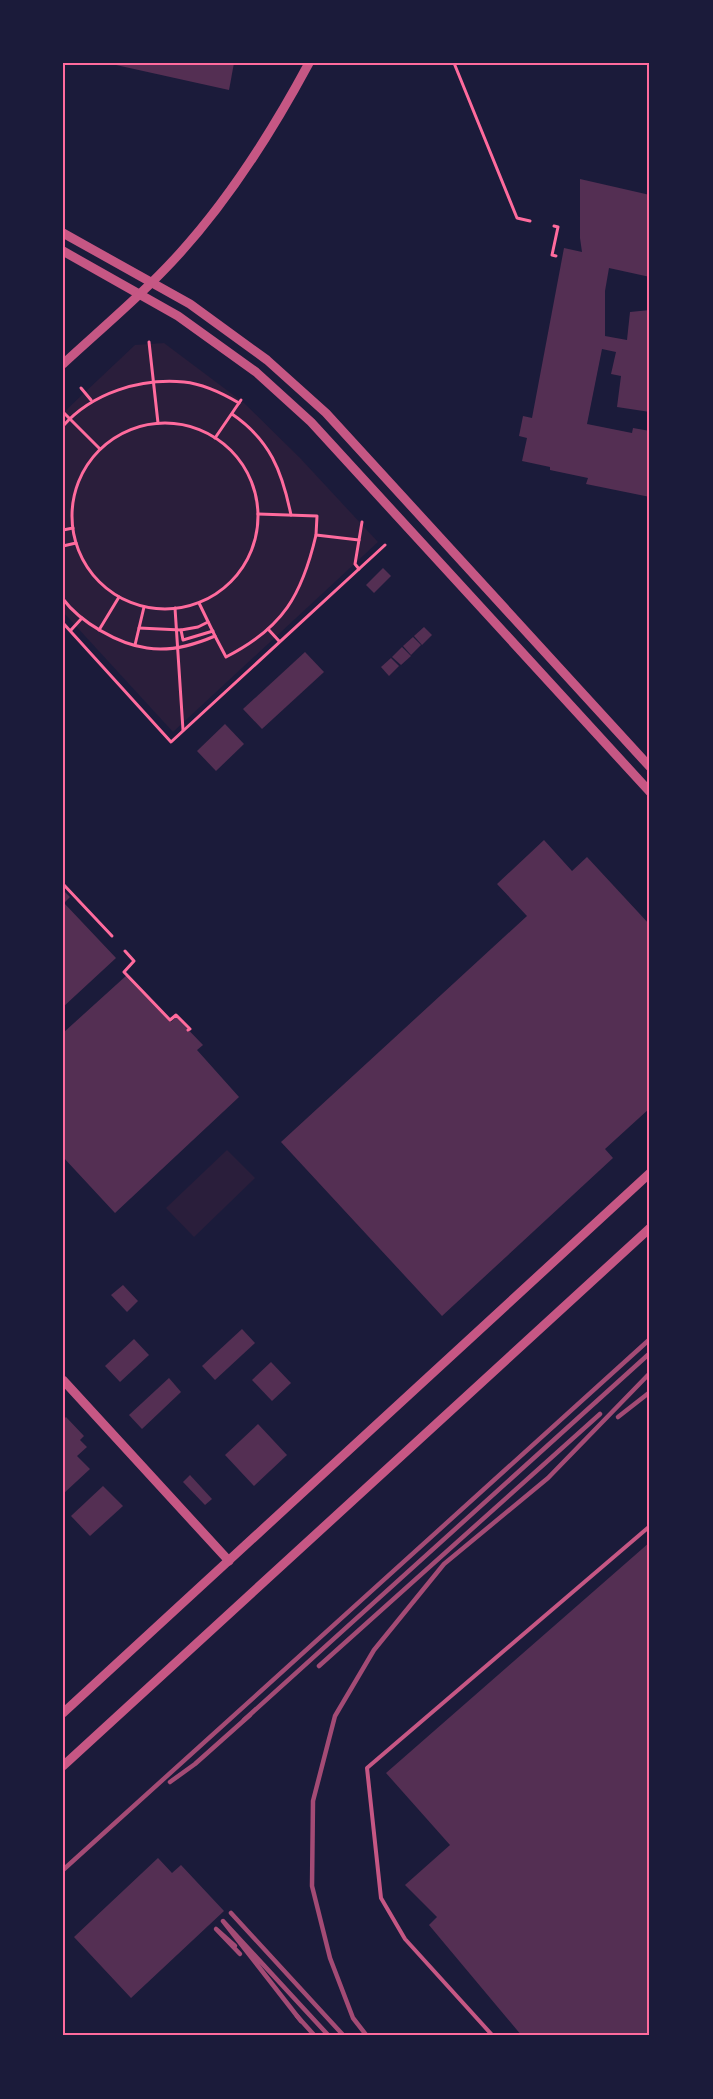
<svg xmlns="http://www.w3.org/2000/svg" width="713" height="2099" font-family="'Noto Serif',serif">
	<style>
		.green { fill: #2a1e3b }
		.building { fill: #542f53 }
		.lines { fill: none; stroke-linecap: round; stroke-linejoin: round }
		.path { stroke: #ff6b9d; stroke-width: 3 }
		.service { stroke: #c65784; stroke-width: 4 }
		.tertiary { stroke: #c65784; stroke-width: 9 }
		.rail { stroke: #a44b75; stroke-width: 4.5 }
		.neatline { fill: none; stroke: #ff6b9d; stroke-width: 2 }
	</style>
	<rect width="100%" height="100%" fill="#1b1b3a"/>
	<!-- green -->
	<g class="green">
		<path d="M164 343 244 403 300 458 378 542 173 732 63 612V413L135 345Z"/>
		<path d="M227 1150 255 1178 194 1237 166 1208Z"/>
	</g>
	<!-- building -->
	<g class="building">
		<path d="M107 63H234L229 90Z"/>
		<path d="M580 179 650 195V277L609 268 605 291V336L627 340 630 312 650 310V412L617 407 621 376 611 374 616 352 602 349 587 424 632 433 633 428 650 431V497L586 484 588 478 550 470V467L522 461 527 438 519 436 523 416 532 418 564 248 582 252 580 238Z"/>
		<path d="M383 568 391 576 374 593 366 585Z"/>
		<path d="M424 627 432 635 422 645 414 636Z"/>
		<path d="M413 637 421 645 411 655 403 646Z"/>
		<path d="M402 647 411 656 401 665 392 657Z"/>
		<path d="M305 652 324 672 262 729 243 709Z"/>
		<path d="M391 658 399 666 389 676 381 667Z"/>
		<path d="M225 724 244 744 216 771 197 751Z"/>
		<path d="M544 840 572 871 587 857 650 925V1108L605 1149 613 1158 442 1316 281 1142 527 916 497 884Z"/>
		<path d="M63 890 70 897 64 903 116 958 63 1007Z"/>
		<path d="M127 975 171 1022 176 1017 203 1045 197 1050 239 1097 115 1213 63 1157V1033Z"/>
		<path d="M123 1285 138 1301 127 1312 111 1295Z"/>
		<path d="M242 1329 255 1343 215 1380 202 1366Z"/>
		<path d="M134 1339 149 1355 120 1382 105 1366Z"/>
		<path d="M271 1362 291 1383 272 1401 252 1380Z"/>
		<path d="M169 1378 181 1392 142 1429 129 1415Z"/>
		<path d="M66 1417 84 1436 80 1440 87 1447 77 1456 90 1469 63 1494V1420Z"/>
		<path d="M258 1424 287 1455 254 1486 225 1455Z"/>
		<path d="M190 1475 212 1499 205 1505 183 1482Z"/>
		<path d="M103 1486 123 1506 90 1536 71 1516Z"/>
		<path d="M650 1542V2036H522L429 1925 437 1917 405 1885 450 1845 386 1773Z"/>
		<path d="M158 1858 172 1873 181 1865 224 1911 131 1998 74 1937Z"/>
	</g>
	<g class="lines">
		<!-- path -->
		<g class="path">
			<path d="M454 63 517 218 530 221"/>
			<path d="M554 226 558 227 552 255 556 256"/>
			<path d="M149 342 158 423"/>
			<path d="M81 388 91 400"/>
			<path d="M63 412 100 449"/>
			<path d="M232 414C270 440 282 471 291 515"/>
			<circle cx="165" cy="516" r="93"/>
			<path d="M63 426C92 393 140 378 184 382 204 384 222 393 239 403"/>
			<path d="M215 438 241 400"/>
			<path d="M258 514 317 516 316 535 359 540"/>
			<path d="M63 530 73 528"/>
			<path d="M63 546 76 543"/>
			<path d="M359 569 355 564 362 522"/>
			<path d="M63 599C80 622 118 644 147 648 170 652 194 645 215 636L199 603"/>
			<path d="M175 608 183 730"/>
			<path d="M63 623 171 742 385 545"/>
			<path d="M139 628 181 630 183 640 213 631"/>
			<path d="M268 629 279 641"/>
			<path d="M71 630 82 618"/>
			<path d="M99 630 119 597"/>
			<path d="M181 630 198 627 208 622"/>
			<path d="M215 636 226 657C283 628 302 595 316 535"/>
			<path d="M135 645 144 607"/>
			<path d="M63 884 112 936"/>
			<path d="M125 951 134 961 124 972 170 1020 176 1015 190 1029 188 1030"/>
		</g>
		<!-- service -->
		<path class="service" d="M493 2036 405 1939 381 1898 367 1768 650 1526"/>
		<!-- tertiary -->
		<g class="tertiary">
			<path d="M63 233 190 304 267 360 326 413 650 767"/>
			<path d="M63 251 178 316 256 372 311 422 650 792"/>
			<path d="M63 364C102 328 144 293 180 253 230 198 274 128 309 63"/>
			<path d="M63 1380 229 1561"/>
			<path d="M63 1713 650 1173"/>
			<path d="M63 1766 650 1228"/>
		</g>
		<!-- rail -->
		<g class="rail">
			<path d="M618 1417 650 1392"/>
			<path d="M319 1666 600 1414"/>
			<path d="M244 1720 650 1353"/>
			<path d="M170 1782 195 1764 250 1715"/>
			<path d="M63 1870 650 1339"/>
			<path d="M231 1913 344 2036"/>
			<path d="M235 1946 216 1929 240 1954"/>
			<path d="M297 2016 315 2036"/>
			<path d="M301 2021 223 1921 329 2036"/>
			<path d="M367 2036 353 2018 330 1958 312 1886 313 1801 335 1716 374 1650 444 1564 548 1478 650 1373"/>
		</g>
	</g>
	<!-- border -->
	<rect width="713" height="2099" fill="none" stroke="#1b1b3a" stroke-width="129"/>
	<rect x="64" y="64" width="584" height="1970" class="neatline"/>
</svg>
